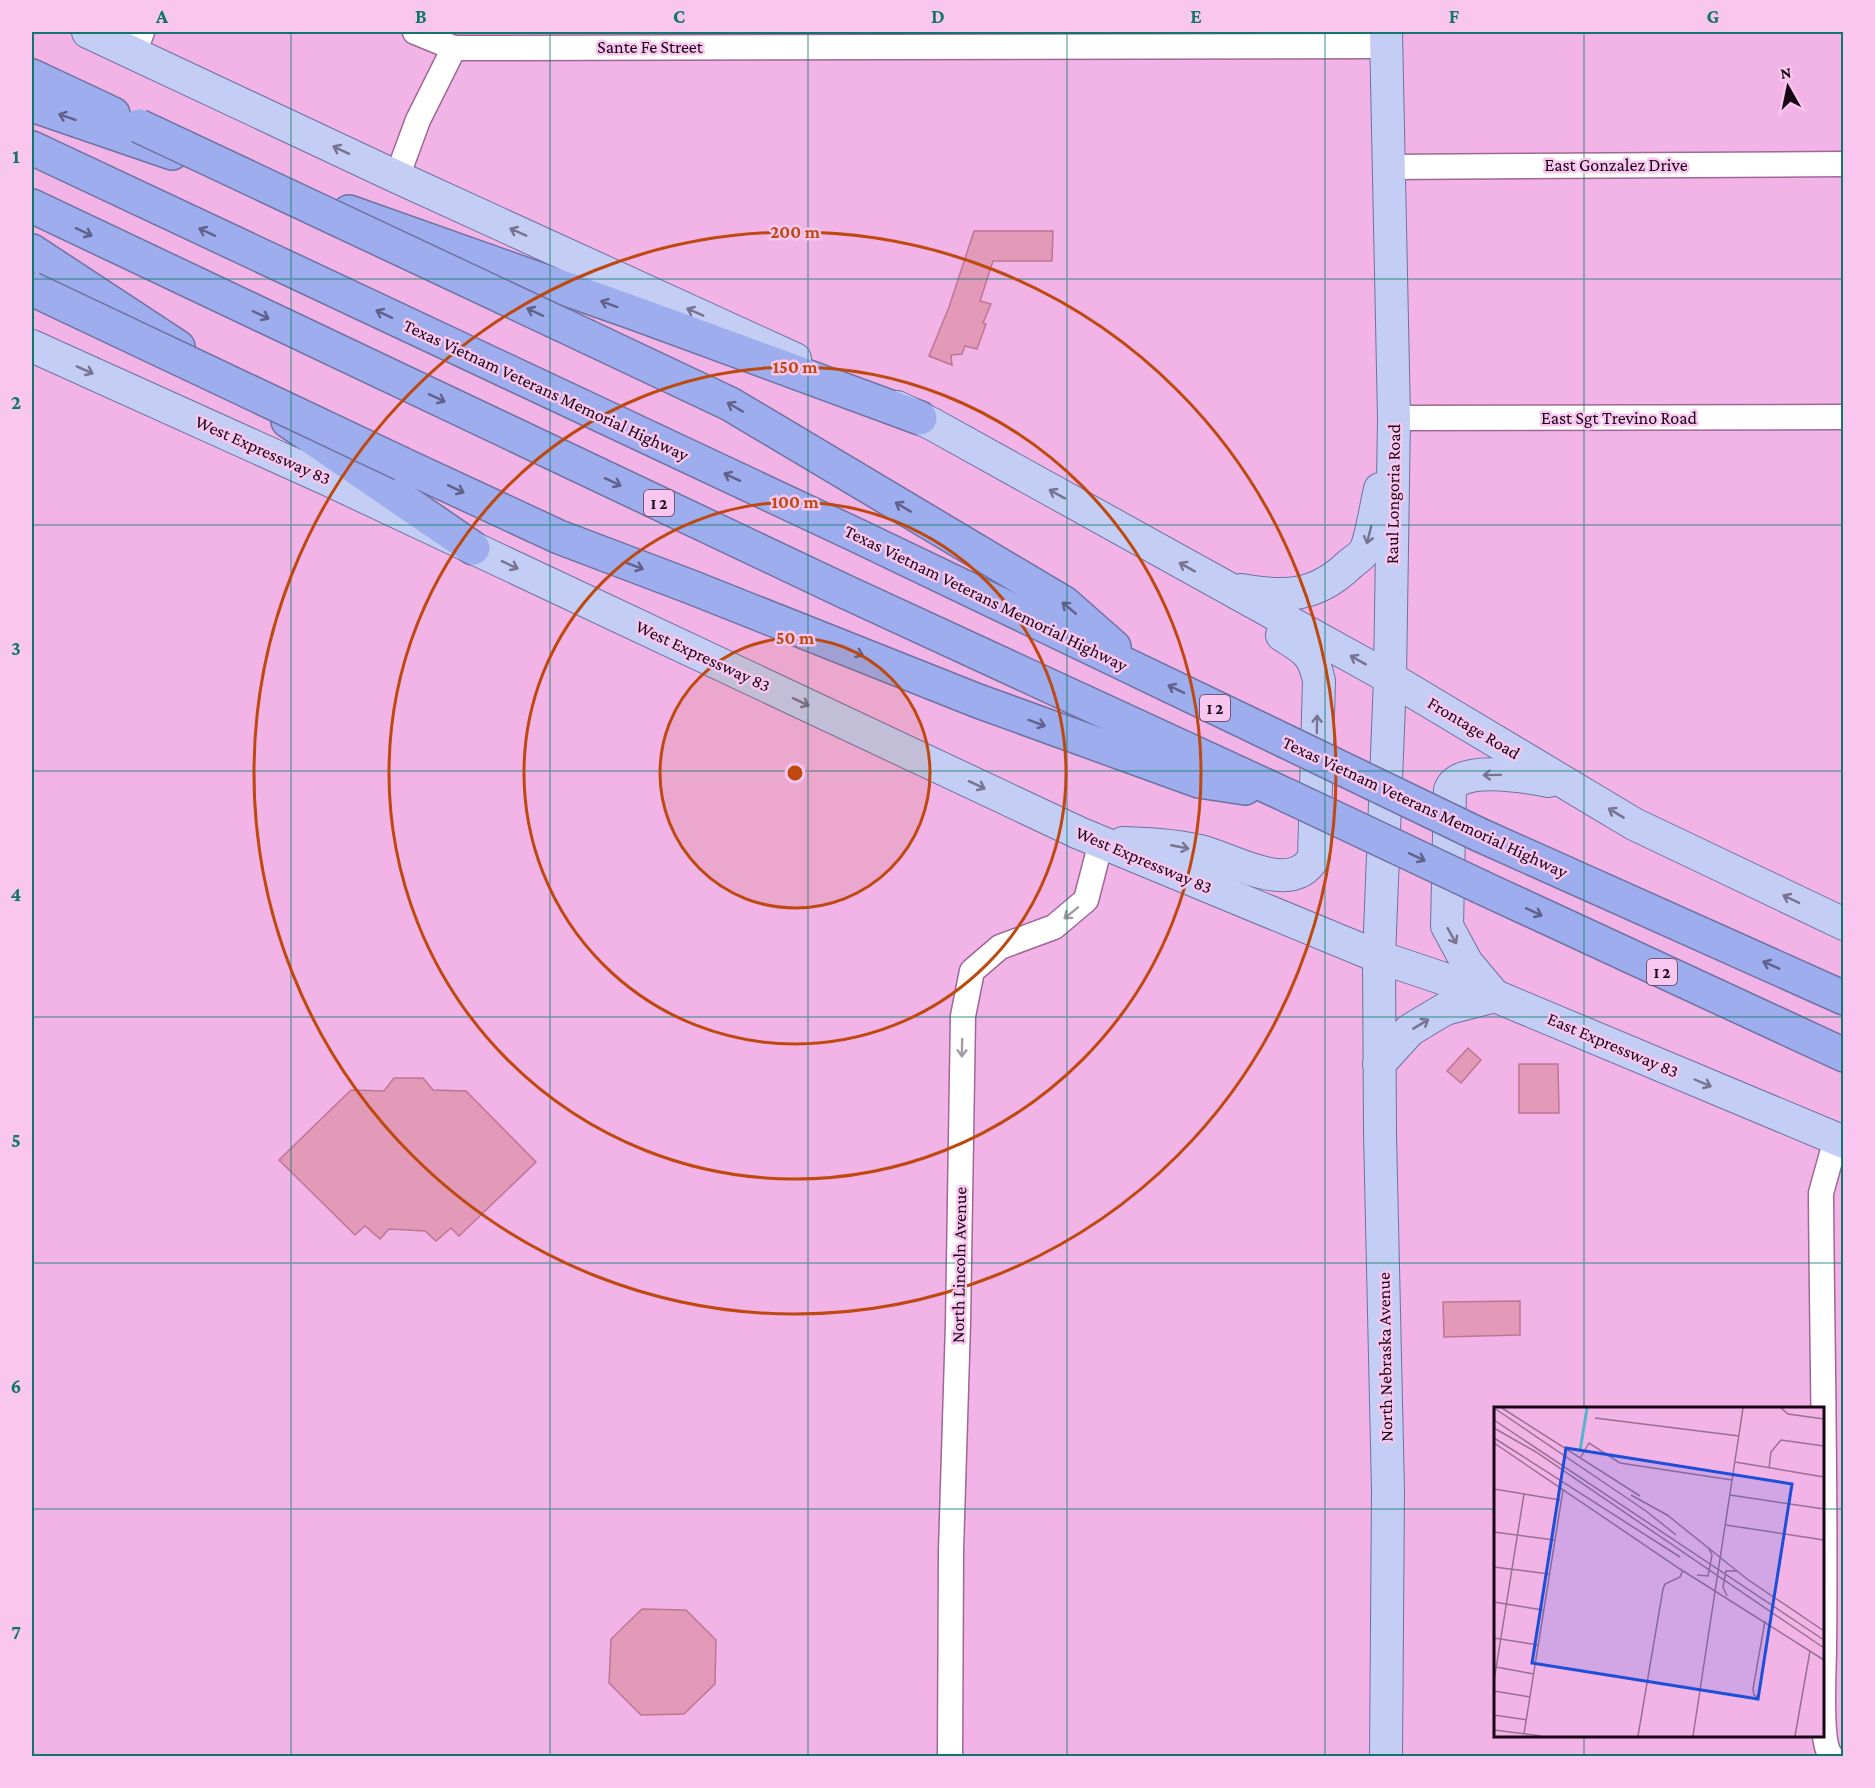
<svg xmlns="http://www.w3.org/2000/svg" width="1875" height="1788" font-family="'Crimson Pro',serif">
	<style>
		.building { fill: #e399b8; stroke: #bd7694; stroke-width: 1.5 }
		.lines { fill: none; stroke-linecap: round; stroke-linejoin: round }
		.minor-casing { stroke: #9f6796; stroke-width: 27 }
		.major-casing { stroke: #6e72a1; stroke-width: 34 }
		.highway-casing { stroke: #6e72a1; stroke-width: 36 }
		.minor { stroke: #fff; stroke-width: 24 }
		.major { stroke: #c4cef4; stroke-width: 32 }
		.highway { stroke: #9daded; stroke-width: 33 }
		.highway-bridge-casing { stroke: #6e72a1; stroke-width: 36; stroke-linecap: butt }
		.highway-bridge { stroke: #9daded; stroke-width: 33 }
		.oneway { stroke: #61618c }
		.oneway2 { stroke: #777390 }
		.oneway3 { stroke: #a39ba1 }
		.grid { fill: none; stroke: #0f766e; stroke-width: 1.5; stroke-opacity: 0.55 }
		.ring { fill: none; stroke: #be480e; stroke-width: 3 }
		.labels { text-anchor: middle; stroke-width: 5; stroke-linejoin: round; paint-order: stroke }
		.shield { fill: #f8c6ee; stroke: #5b3e56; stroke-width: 1.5 }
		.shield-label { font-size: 16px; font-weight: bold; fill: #180415 }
		.street-label { font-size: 18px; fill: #180415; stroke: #f8c6ee }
		.inset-river { fill: none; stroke: #53b5c9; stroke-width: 3 }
		.inset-road { fill: none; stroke: #9b6e93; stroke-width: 1.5 }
		.view { fill: #1d4ed8; fill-opacity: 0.15; stroke: #1d4ed8; stroke-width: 3 }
		.inset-edge { fill: none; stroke: #180415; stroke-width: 3 }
		.centre { fill: #be480e; stroke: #f8c6ee; stroke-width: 3 }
		.ring-label { font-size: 18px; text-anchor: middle; font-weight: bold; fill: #be480e; stroke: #f8c6ee; stroke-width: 5; stroke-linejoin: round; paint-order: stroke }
		.neatline { fill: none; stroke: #0f766e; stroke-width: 2 }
		.grid-label { font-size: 20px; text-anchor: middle; font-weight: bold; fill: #0f766e }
	</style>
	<rect width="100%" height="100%" fill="#f2b4e7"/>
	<!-- building -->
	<g class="building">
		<path d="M974 231H1053L1052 261H993L980 301 991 304 983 323 986 324 977 349 965 346 962 354 951 355 952 365 929 356 949 307Z"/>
		<path d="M1468 1048 1481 1060 1461 1083 1447 1071Z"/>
		<path d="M1519 1064H1558L1559 1113H1519Z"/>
		<path d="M394 1078H423L433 1090 466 1091 536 1162 459 1236 451 1228 436 1241 425 1231 389 1229 380 1239 365 1226 355 1235 279 1160 351 1090 384 1091Z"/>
		<path d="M1520 1301V1335L1444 1337 1443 1302Z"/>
		<path d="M642 1609 686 1610 716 1640 715 1684 684 1714 641 1715 609 1683 611 1639Z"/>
	</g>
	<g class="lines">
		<defs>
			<g id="minor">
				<path d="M415 32 454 48 1386 46"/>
				<path d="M134 53 142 32"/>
				<path d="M1388 167 1844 164"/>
				<path d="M397 177 418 120 454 48"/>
				<path d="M1394 418 1844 417"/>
				<path d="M950 1756 951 1551 958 1323 963 1016 972 971 1000 947 1054 927 1086 900 1101 842"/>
				<path d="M1831 1756C1819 1742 1824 1670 1824 1649 1826 1497 1822 1345 1821 1193L1836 1139"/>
			</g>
			<g id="major">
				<path d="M88 32 397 177 795 359"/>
				<path d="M32 346 333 482 1079 833 1379 957 1495 996 1844 1142"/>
				<path d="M897 407 932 424 1390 678 1634 824 1844 924"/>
				<path d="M1241 590C1284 598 1316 597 1349 565 1354 561 1363 555 1366 549 1372 534 1376 506 1380 489"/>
				<path d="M1123 843C1149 844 1174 845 1200 851 1231 858 1292 898 1314 857L1319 681C1313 652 1305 650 1282 635"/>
				<path d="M1494 995 1467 963 1447 926 1450 790C1460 764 1527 777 1549 781"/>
				<path d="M1379 1064 1410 1030 1445 1009 1495 996"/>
				<path d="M1386 1756 1388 1491 1380 1133 1379 957 1390 678 1394 418 1386 32"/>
			</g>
			<g id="highway">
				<path d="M32 76 113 114"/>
				<path d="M32 105 172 153"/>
				<path d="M32 148 858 536 1285 741"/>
				<path d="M32 206 846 592 1288 796"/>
				<path d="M349 212 637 314 920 418"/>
				<path d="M32 251 178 347"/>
				<path d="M588 337 730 404 1064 603 1114 647"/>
				<path d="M288 421 473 548"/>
				<path d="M402 464 559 537 691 587 978 701 1199 781 1245 788"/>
				<path d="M1480 835 1844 998"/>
				<path d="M1481 887 1844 1055"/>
			</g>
		</defs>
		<!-- minor casing -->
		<use href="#minor" class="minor-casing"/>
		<!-- major casing -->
		<use href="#major" class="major-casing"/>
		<!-- highway casing -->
		<use href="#highway" class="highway-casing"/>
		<!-- minor -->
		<use href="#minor" class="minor"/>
		<!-- major -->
		<use href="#major" class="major"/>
		<!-- highway -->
		<use href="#highway" class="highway"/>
		<defs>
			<g id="highway-bridge">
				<path d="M139 126 588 337"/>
				<path d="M32 289 402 464"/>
				<path d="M1285 741 1480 835"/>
				<path d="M1288 796 1481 887"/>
			</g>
		</defs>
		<!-- highway-bridge casing -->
		<use href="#highway-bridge" class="highway-bridge-casing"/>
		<!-- highway-bridge -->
		<use href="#highway-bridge" class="highway-bridge"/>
	</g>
	<!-- one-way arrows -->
	<defs><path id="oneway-shaft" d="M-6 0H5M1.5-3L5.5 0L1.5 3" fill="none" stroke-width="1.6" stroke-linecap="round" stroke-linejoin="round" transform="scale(1.5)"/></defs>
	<g class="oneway">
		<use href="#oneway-shaft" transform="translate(67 117) rotate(-161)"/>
		<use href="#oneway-shaft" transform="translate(84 232) rotate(25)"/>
		<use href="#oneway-shaft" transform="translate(207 232) rotate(-155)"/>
		<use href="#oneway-shaft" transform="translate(609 304) rotate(-160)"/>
		<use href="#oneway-shaft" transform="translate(535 312) rotate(-155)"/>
		<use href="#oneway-shaft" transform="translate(384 314) rotate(-155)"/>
		<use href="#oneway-shaft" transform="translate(261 315) rotate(25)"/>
		<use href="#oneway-shaft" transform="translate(437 398) rotate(25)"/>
		<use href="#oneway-shaft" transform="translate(735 407) rotate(-150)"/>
		<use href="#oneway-shaft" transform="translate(732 477) rotate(-155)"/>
		<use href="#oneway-shaft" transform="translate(613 482) rotate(25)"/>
		<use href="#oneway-shaft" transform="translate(456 489) rotate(25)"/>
		<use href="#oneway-shaft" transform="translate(903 507) rotate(-149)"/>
		<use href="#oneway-shaft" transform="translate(635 566) rotate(21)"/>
		<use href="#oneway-shaft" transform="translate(1069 608) rotate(-140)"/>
		<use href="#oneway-shaft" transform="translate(855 652) rotate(22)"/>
		<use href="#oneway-shaft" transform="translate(1176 689) rotate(-154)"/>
		<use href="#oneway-shaft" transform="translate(1037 723) rotate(20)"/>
		<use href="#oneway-shaft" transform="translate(1417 857) rotate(25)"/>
		<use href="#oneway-shaft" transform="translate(1534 912) rotate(25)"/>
		<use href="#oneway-shaft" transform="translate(1771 965) rotate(-156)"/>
	</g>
	<g class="oneway2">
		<use href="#oneway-shaft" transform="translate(341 150) rotate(-155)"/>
		<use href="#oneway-shaft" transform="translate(518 232) rotate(-156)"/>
		<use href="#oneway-shaft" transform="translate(695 312) rotate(-156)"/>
		<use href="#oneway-shaft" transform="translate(85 370) rotate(24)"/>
		<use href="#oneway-shaft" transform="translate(1057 494) rotate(-151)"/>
		<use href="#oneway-shaft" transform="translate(1369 535) rotate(104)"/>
		<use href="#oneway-shaft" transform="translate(510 565) rotate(25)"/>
		<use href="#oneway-shaft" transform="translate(1187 567) rotate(-151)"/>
		<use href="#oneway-shaft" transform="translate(1358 660) rotate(-151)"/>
		<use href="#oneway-shaft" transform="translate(801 702) rotate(25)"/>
		<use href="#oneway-shaft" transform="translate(1317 724) rotate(-89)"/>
		<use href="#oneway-shaft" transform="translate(1492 775) rotate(179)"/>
		<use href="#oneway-shaft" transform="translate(977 785) rotate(25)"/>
		<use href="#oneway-shaft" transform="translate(1616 813) rotate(-149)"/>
		<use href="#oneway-shaft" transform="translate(1180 847) rotate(11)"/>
		<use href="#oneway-shaft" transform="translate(1791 899) rotate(-154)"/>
		<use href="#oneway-shaft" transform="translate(1452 936) rotate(61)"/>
		<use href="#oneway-shaft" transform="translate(1421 1024) rotate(-31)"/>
		<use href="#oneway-shaft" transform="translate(1703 1083) rotate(23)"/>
	</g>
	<g class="oneway3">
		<use href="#oneway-shaft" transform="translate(1071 913) rotate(141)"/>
		<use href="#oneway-shaft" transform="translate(962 1048) rotate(91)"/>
	</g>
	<!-- grid -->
	<path class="grid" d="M291 32V1756M550 32V1756M808 32V1756M1067 32V1756M1325 32V1756M1584 32V1408M32 279H1844M32 525H1844M32 771H1844M32 1017H1844M32 1263H1844M32 1509H1496M1822 1509H1844M1584 1736V1756"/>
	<!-- distance rings -->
	<circle cx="795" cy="773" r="135" fill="#be480e" fill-opacity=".12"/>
	<g class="ring">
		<circle cx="795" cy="773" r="135"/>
		<circle cx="795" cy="773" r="271"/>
		<circle cx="795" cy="773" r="406"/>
		<circle cx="795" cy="773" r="541"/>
	</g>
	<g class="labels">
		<!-- shield labels -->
		<g class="shield">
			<rect x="644" y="490" width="30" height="26" rx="4.5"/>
			<rect x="1200" y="695" width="30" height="26" rx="4.5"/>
			<rect x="1647" y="959" width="30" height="26" rx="4.5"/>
		</g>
		<g class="shield-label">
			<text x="659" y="509">I 2</text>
			<text x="1215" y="714">I 2</text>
			<text x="1662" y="978">I 2</text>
		</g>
		<!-- street labels -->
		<g class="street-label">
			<text x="650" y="53">Sante Fe Street</text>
			<text x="1616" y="171">East Gonzalez Drive</text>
			<text transform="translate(546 390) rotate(25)" y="6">Texas Vietnam Veterans Memorial Highway</text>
			<text x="1619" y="424">East Sgt Trevino Road</text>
			<text transform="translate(263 450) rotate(24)" y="6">West Expressway 83</text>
			<text transform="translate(1393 494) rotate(-89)" y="6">Raul Longoria Road</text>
			<text transform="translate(986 598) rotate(26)" y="6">Texas Vietnam Veterans Memorial Highway</text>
			<text transform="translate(703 656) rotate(25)" y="6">West Expressway 83</text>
			<text transform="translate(1474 728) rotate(31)" y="6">Frontage Road</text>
			<text transform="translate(1425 807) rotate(25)" y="6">Texas Vietnam Veterans Memorial Highway</text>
			<text transform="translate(1144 860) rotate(23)" y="6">West Expressway 83</text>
			<text transform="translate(1613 1045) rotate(23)" y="6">East Expressway 83</text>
			<text transform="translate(959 1265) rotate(-89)" y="6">North Lincoln Avenue</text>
			<text transform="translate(1385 1357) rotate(-91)" y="6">North Nebraska Avenue</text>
		</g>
	</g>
	<!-- overview -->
	<g transform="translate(1494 1407)">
		<rect width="330" height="330" fill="#f2b4e7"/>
		<path class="inset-river" d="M86 44 93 1"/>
		<path class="inset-road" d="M0 1 152 104 182 128M8 1 146 89M287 1 294 7 330 12M101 11 245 29M0 13 330 233M0 21 42 45 330 241M0 31 186 150M0 36 186 162 330 253M87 50 95 36 126 56 238 73M241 55 330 70M275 61 277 45 287 33 330 39M0 82 66 93M137 88 175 109M236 88 330 102M172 107 253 172 330 224M232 118 330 133M0 125 60 133M0 160 55 167M203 168 214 169 218 148 215 142M233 189 229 180 232 164H243M0 195 49 203M0 231 44 238M2 260 40 267M0 274 30 87M0 284 36 290M265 291 260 288 259 282 271 214M0 308 33 313M0 323 47 329M30 327 69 83M144 329 169 182 171 177 186 170 189 163M199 329 249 1M301 329 316 244"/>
		<path class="view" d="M72 41 298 77 264 292 38 256Z"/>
		<rect width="330" height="330" class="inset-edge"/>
	</g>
	<circle cx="795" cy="773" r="9" class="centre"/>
	<g class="ring-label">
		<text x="795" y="238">200 m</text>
		<text x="795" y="373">150 m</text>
		<text x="795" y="508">100 m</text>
		<text x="795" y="644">50 m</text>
	</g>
	<!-- border -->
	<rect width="1875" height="1788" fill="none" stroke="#f8c6ee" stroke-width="66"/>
	<!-- north arrow -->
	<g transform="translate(1788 87) rotate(351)" stroke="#f8c6ee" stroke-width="4.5" paint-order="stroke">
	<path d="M0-4.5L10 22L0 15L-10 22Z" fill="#180415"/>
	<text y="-9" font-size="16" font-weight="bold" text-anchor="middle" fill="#180415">N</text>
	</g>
	<rect x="33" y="33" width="1809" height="1722" class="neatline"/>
	<g class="grid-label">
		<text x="162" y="23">A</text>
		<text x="421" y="23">B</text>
		<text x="679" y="23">C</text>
		<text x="938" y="23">D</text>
		<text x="1196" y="23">E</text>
		<text x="1454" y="23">F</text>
		<text x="1713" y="23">G</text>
		<text x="16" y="163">1</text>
		<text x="16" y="409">2</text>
		<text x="16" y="655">3</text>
		<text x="16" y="901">4</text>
		<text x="16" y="1147">5</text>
		<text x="16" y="1393">6</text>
		<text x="16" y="1639">7</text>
	</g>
</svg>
